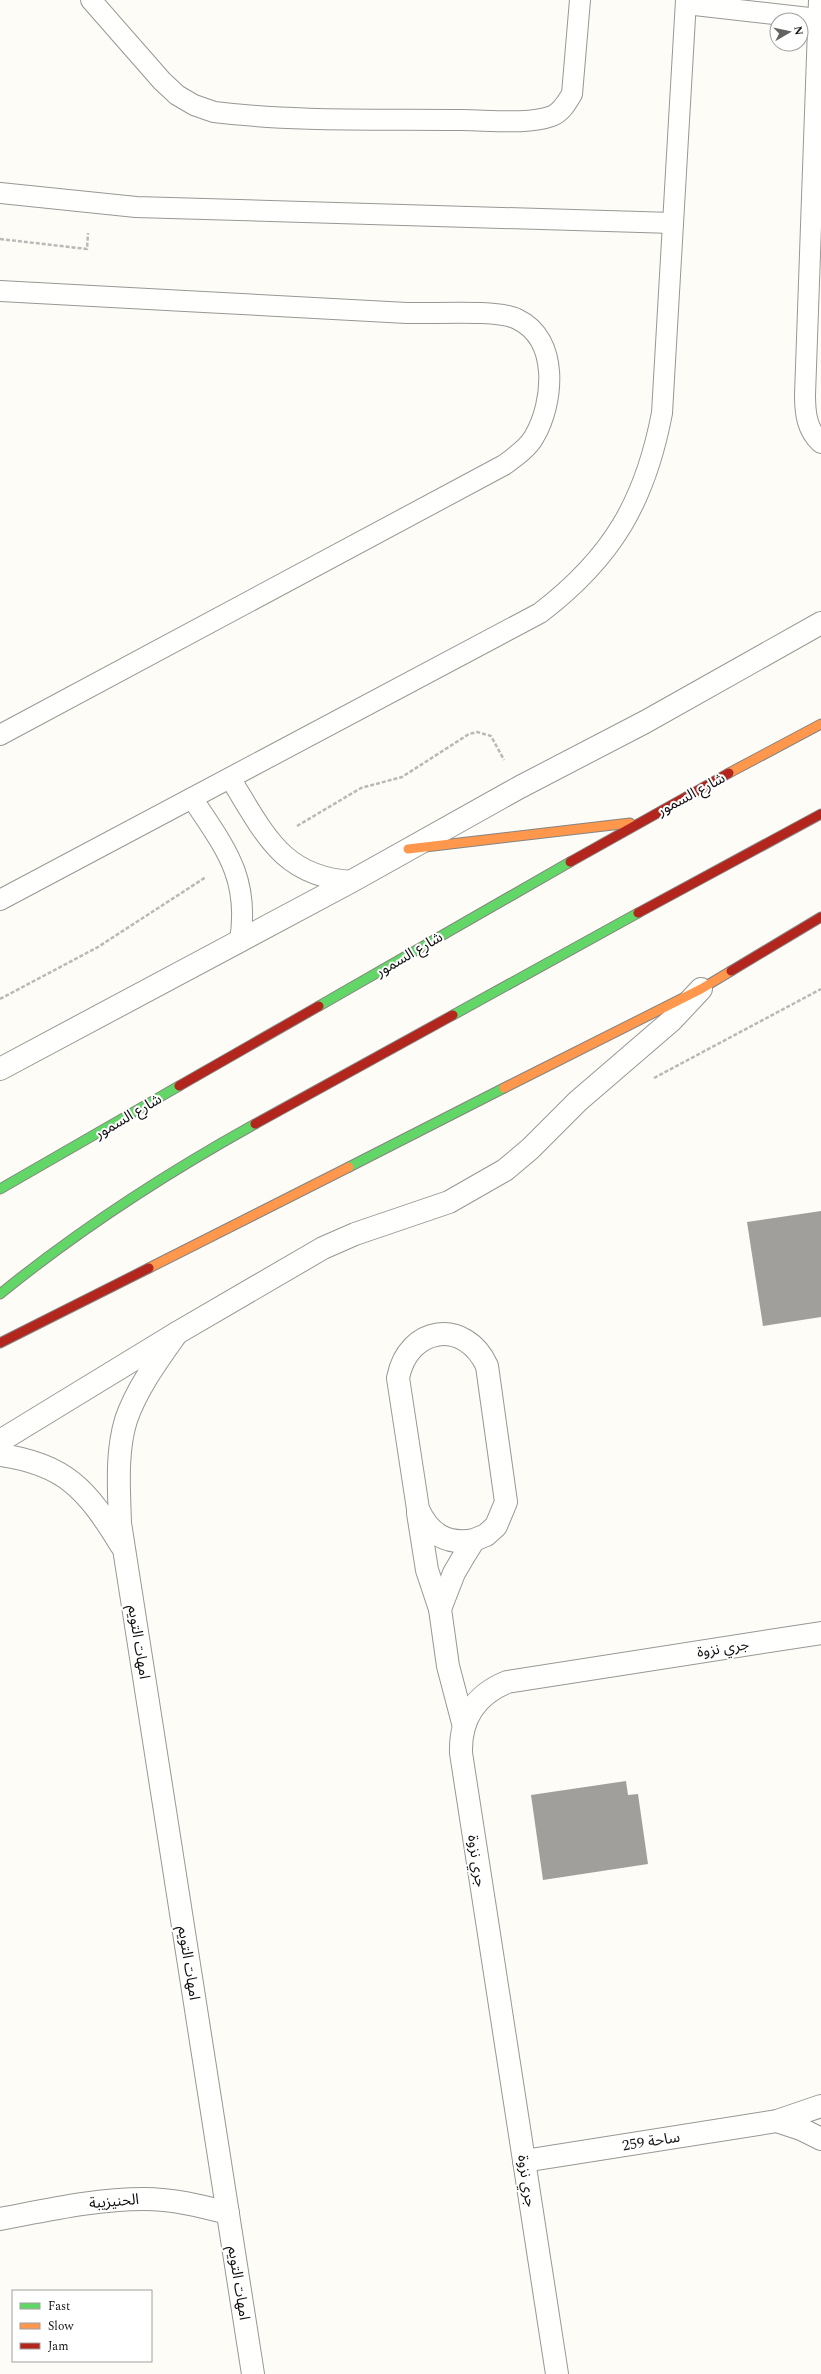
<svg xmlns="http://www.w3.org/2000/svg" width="821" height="2374" font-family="Spectral,'Noto Sans Arabic',serif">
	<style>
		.building { fill: #a19f9c }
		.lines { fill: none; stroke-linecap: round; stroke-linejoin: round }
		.lane-casing { stroke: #979795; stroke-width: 22 }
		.street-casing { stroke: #979795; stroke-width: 24 }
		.fast-casing { stroke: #858482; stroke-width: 11 }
		.slow-casing { stroke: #858482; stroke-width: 11 }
		.jam-casing { stroke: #858482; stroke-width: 11 }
		.path { stroke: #b9b9b8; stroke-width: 2.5; stroke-dasharray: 4 2; stroke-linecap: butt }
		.lane { stroke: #fffffe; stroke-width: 20 }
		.street { stroke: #fffffe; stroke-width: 22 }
		.fast { stroke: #63d668; stroke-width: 9 }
		.slow { stroke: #ff974d; stroke-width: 9 }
		.jam { stroke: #b3261e; stroke-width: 9 }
		.labels { text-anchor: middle; stroke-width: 4; stroke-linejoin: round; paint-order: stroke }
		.street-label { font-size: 15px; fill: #111; stroke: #fff }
	</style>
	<rect width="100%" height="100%" fill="#fdfcf7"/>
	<!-- building -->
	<g class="building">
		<path d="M821 1211V1317L763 1326 747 1222Z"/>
		<path d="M626 1781 628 1795 638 1794 648 1864 543 1880 531 1795Z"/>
	</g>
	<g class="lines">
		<defs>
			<g id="lane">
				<path d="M91 0 162 81 177 95 194 105 214 112C296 122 380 119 462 120 488 120 528 125 552 116 562 112 567 102 572 94L580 0"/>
				<path d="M819 0 805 395C805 414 807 430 821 443"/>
				<path d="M686 4 818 19"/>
				<path d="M0 193 136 207 673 223"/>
				<path d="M0 291C136 298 271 306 407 313 432 314 498 309 517 319 560 339 554 403 534 437 528 448 515 457 504 465L0 735"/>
				<path d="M230 778C264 832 281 877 352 881"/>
				<path d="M192 798C225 848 250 877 240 941"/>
				<path d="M0 900 540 613C612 558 645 502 662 413L686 0"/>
			</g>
			<g id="street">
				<path d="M0 1069 352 881 520 787 645 722 821 623"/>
				<path d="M177 1333C158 1360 137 1388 126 1420 116 1452 119 1490 120 1523L253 2374"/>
				<path d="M0 1441 177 1333 323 1248 355 1234 449 1202 505 1170 530 1149 578 1101 671 1021 701 989"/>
				<path d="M0 1455C66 1464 88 1491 121 1545"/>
				<path d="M418 1513 427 1570 440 1609 448 1666 463 1723"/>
				<path d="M440 1609 454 1573 464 1556 474 1540 486 1535 496 1526 506 1502 487 1366C465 1318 408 1326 398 1378L418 1509C429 1534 447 1545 474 1540"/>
				<path d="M777 2121 801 2129 821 2139"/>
				<path d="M524 2161 777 2121 821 2106"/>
				<path d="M0 2219C48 2210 96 2199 144 2199 173 2199 201 2206 228 2213"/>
				<path d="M557 2374 461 1753C460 1719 475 1695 507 1682L821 1633"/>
			</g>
			<g id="fast">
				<path d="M319 1006 570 862"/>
				<path d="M453 1015 638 913"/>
				<path d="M349 1167 504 1088"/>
				<path d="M0 1189 179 1086"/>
				<path d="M0 1294C80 1229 165 1174 255 1124"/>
			</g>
			<g id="slow">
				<path d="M729 773 821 724"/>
				<path d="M408 849 630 823"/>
				<path d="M504 1088 701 989 731 971"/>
				<path d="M149 1268 349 1167"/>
			</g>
			<g id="jam">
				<path d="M570 862 729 773"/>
				<path d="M638 913 821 814"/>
				<path d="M731 971 821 917"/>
				<path d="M179 1086 319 1006"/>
				<path d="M255 1124 453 1015"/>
				<path d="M0 1343 149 1268"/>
			</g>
		</defs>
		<!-- lane casing -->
		<use href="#lane" class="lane-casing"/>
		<!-- street casing -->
		<use href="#street" class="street-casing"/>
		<!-- fast casing -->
		<use href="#fast" class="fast-casing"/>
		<!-- slow casing -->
		<use href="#slow" class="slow-casing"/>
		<!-- jam casing -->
		<use href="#jam" class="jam-casing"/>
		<!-- path -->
		<g class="path">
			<path d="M0 239 87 249 88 233"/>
			<path d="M297 826 361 788 402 777 469 734 477 732 491 736 504 760"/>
			<path d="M0 999 98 947 206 877"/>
			<path d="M654 1078 821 989"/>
		</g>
		<!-- lane -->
		<use href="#lane" class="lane"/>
		<!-- street -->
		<use href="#street" class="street"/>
		<!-- fast -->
		<use href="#fast" class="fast"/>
		<!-- slow -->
		<use href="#slow" class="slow"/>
		<!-- jam -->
		<use href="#jam" class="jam"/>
	</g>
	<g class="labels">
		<!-- street labels -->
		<g class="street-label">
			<text transform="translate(691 794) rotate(-28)" y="5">شارع السمور</text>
			<text transform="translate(409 954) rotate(-30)" y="5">شارع السمور</text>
			<text transform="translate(128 1116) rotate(-30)" y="5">شارع السمور</text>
			<text transform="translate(139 1642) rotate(81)" y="5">امهات التويم</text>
			<text transform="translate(723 1648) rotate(-9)" y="5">جري نزوة</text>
			<text transform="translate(477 1861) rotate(81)" y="5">جري نزوة</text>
			<text transform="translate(189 1963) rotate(81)" y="5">امهات التويم</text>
			<text transform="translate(651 2141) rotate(-9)" y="5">ساحة 259</text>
			<text transform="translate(527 2181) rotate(81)" y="5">جري نزوة</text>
			<text transform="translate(114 2201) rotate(-5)" y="5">الحنيزيبة</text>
			<text transform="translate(239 2283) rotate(81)" y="5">امهات التويم</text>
		</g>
	</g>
	<!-- legend -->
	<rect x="12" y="2290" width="140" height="72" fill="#ffffff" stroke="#a0a0a0"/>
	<rect x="20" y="2303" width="20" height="6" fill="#63d668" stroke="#a0a0a0"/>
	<text x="48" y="2310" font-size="12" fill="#111111">Fast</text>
	<rect x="20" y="2323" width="20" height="6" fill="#ff974d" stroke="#a0a0a0"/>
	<text x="48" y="2330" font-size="12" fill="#111111">Slow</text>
	<rect x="20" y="2343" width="20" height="6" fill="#b3261e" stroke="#a0a0a0"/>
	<text x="48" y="2350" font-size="12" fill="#111111">Jam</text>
	<!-- north arrow -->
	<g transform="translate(789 32) rotate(81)"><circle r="19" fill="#ffffff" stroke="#a0a0a0"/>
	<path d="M0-3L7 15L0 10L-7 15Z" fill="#646362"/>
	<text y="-6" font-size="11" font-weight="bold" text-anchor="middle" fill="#111111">N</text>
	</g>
</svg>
